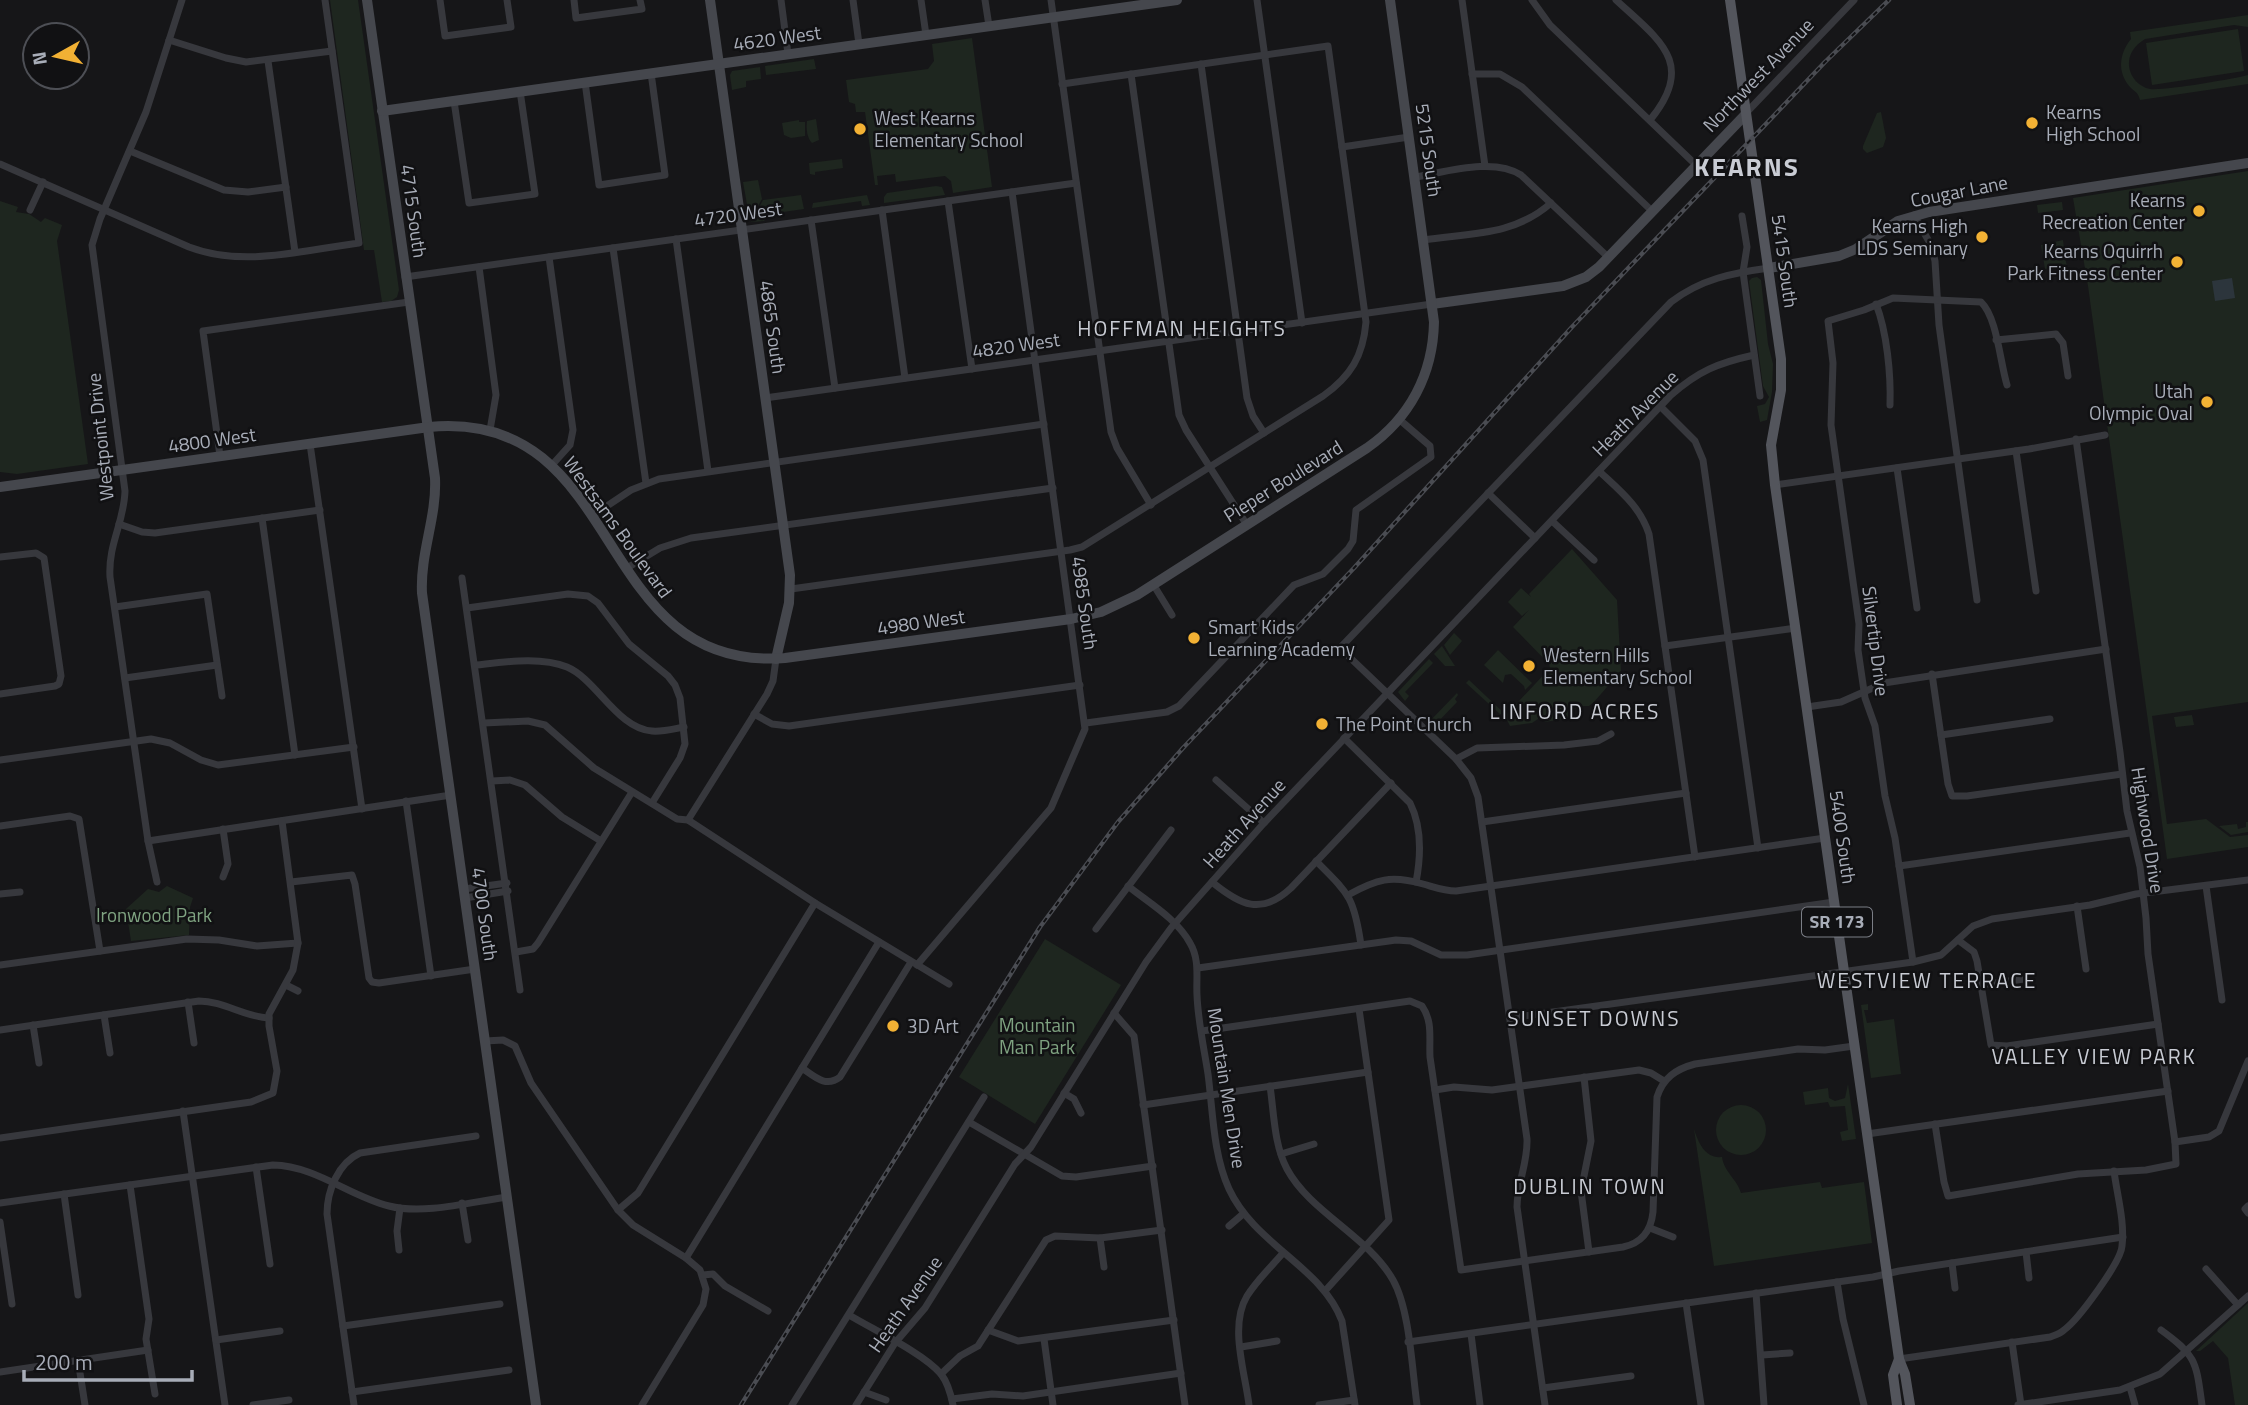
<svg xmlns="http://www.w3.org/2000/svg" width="2248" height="1405" font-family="'Titillium Web',sans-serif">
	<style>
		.green { fill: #1e261f }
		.water { fill: #2c353c }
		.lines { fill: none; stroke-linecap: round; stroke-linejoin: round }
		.street { stroke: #37383d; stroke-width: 7 }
		.secondary { stroke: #45474d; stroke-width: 10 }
		.primary { stroke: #53555c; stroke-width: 10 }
		.rail-casing { stroke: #4a4c52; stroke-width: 4.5 }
		.rail { stroke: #111113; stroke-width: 2; stroke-dasharray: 5; stroke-linecap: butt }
		.poi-dot { fill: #f2b134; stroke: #111113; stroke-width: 2.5 }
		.labels { text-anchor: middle; stroke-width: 5; stroke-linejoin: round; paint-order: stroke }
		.shield { fill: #111113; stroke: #7b7e86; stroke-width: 2 }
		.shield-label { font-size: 18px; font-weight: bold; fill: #a8adb8 }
		.street-label { font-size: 19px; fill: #a8adb8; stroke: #111113 }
		.poi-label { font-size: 19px; fill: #a8adb8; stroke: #111113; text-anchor: start }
		.park-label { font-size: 19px; fill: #7fa381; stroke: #111113 }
		.neighbourhood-label { font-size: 21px; letter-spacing: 2px; fill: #c9ccd4; stroke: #111113 }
		.district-label { font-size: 26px; font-weight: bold; letter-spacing: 2px; fill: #c9ccd4; stroke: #111113 }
	</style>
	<rect width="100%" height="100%" fill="#161618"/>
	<!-- green -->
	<g class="green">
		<path d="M330 0H358L399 290 397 297 391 301 382 302 374 250H364Z"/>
		<path d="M2248 15V27L2234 25 2145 39C2135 45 2128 54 2129 66 2130 77 2139 87 2150 89 2162 91 2234 79 2248 75V84L2140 100C2138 92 2136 93 2130 87 2117 72 2119 54 2131 39L2130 32Z"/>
		<path d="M2238 29 2244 71 2152 85 2146 43Z"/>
		<path d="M972 38 992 187 953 193 951 181 945 176 896 182 895 174 877 176 878 185H875L865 112H856L855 104 849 102 846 80 928 69 934 61 932 44Z"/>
		<path d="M814 59 816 69 766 75 765 66Z"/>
		<path d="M760 67 761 79 746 81V87L732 90 730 75 732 71Z"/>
		<path d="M1881 112 1886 138 1883 147 1867 153 1863 149V146L1877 113Z"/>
		<path d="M816 119 819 140 812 143C807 138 806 129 807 121Z"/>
		<path d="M799 120V122H805V136L791 138 784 135 782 123Z"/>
		<path d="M842 159 843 168 815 172V175L810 174 809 163Z"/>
		<path d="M2248 171V702L2152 716 2167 824 2206 819 2230 837 2248 835V847L2167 859 2088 286 2073 198Z"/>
		<path d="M758 180 762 199 750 221 743 182Z"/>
		<path d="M936 186 942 187 945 195 884 203V197L887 193Z"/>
		<path d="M801 195 804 209 769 214 764 221 751 222 763 200Z"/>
		<path d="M867 195 870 205 862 206 861 201 812 208 813 203Z"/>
		<path d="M0 201 18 207 16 212 29 214 41 222 45 218 62 225 57 241 88 464 17 474 0 472Z"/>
		<path d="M2062 202 2063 210 2038 213 2037 205Z"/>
		<path d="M2063 240 2064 248 2057 249 2058 253 2053 256 2065 258 2067 266 2045 269 2041 245Z"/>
		<path d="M1757 277 1761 280 1768 344 1773 364 1772 392 1767 420 1760 422 1757 406 1765 404 1769 397 1763 386 1749 281 1752 278Z"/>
		<path d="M1572 549 1617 600 1621 671 1594 702 1589 706H1577L1569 718 1545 722 1541 717 1532 723 1510 726 1505 716 1550 668 1549 664 1513 627 1529 610 1522 616 1508 602 1521 588 1531 597 1529 594Z"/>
		<path d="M1454 633 1462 641 1450 655 1444 645Z"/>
		<path d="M1442 646 1455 666H1445L1434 654Z"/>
		<path d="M1498 650 1532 683 1525 690 1524 686 1511 674 1505 675 1503 683 1484 665Z"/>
		<path d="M1429 659 1433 663 1405 692 1409 696 1405 701 1398 692Z"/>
		<path d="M1469 680 1505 714H1500L1466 683Z"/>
		<path d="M1457 693 1458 695 1455 699 1457 702 1433 727 1429 722Z"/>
		<path d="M2192 715 2194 725 2176 727 2174 717Z"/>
		<path d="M2246 822H2248V832L2231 835 2219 826 2237 824 2238 829 2246 827Z"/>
		<path d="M167 886 193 898 190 907 189 935 131 941 126 909 148 889 159 892Z"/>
		<path d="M1045 939 1121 985 1035 1124 959 1077Z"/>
		<path d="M1868 1004V1010H1864L1867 1023 1894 1019 1901 1074 1871 1078 1861 1005Z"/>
		<path d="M1848 1084 1856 1139 1842 1141 1840 1132 1848 1130 1845 1106 1830 1107 1828 1102 1805 1105 1803 1092 1828 1088 1829 1098 1835 1101 1845 1098Z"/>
		<circle cx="1741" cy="1130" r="25"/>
		<path d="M1694 1129C1698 1142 1705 1159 1722 1157 1724 1172 1737 1179 1741 1193L1820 1182 1822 1188 1864 1182 1872 1243 1714 1266Z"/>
		<path d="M2248 1303V1405H2235L2228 1358 2213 1341 2200 1351H2196Z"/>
	</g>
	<!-- water -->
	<path class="water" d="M2232 278 2235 298 2215 301 2212 281Z"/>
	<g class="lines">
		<!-- street -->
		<g class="street">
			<path d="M440 0 445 36 511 27 507 0"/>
			<path d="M574 0 576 18 642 9 640 0"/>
			<path d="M781 0 788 54"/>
			<path d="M853 0 859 44"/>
			<path d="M921 0 926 35"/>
			<path d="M985 0 989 26"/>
			<path d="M1051 0 1111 432 1117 448 1151 505"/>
			<path d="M1257 0 1302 323"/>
			<path d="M1462 0 1485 166"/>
			<path d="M1532 0 1550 25 1696 165"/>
			<path d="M1616 0C1659 40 1697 63 1650 120"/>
			<path d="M169 40 226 58 246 62 332 51"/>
			<path d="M268 61 295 252"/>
			<path d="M1201 64 1247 398 1253 416 1264 433"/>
			<path d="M1131 74 1179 415 1186 430 1247 525"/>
			<path d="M1472 74H1500L1522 87 1652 211"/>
			<path d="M585 82 599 185 665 175 651 73"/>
			<path d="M454 101 469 203 535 194 520 91"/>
			<path d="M1746 113 1854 0"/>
			<path d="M1342 147 1409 137"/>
			<path d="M130 151 224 190 248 192 286 187"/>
			<path d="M0 164 189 247C244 268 303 250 359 243L325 0"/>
			<path d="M1415 177C1446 172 1494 157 1521 175L1608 257"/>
			<path d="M948 201 972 369"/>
			<path d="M30 210 43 182"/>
			<path d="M882 210 905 378"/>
			<path d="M1914 215 1931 245 1935 261 1939 325 1977 600"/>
			<path d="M1742 216 1747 247 1743 272 1760 396"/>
			<path d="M811 220 835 388"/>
			<path d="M676 239 708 471"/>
			<path d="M1423 240C1470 233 1514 236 1551 203"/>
			<path d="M613 248 646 483"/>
			<path d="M549 257 573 430 570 445 552 465"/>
			<path d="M479 267 496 395 490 430"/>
			<path d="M405 277 1076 183"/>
			<path d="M1876 304C1887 332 1891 375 1890 405"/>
			<path d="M1996 340 2056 334 2063 343 2068 376"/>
			<path d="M765 398 1432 304"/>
			<path d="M1660 406 1695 441 1703 460 1758 848"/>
			<path d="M310 444 362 809"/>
			<path d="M2016 451 2036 591"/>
			<path d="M220 456 203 331 409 302"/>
			<path d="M1897 468 1917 608"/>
			<path d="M1599 471C1619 490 1640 506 1649 534L1695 857"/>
			<path d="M1775 485 2029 449 2105 435"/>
			<path d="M1488 493 1535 538"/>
			<path d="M592 516 631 490 659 479 1044 424"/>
			<path d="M262 518 295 755"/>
			<path d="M1552 521 1594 560"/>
			<path d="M119 524 142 532 155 533 320 510"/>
			<path d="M0 557 36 553 44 558 61 676 59 684 55 686 0 694"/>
			<path d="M627 568 660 548 691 538 1053 488"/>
			<path d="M462 578 520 990"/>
			<path d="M1153 584 1172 615"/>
			<path d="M791 589 1070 550 1082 547 1323 396C1351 376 1363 356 1366 322L1328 46 1062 84"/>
			<path d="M115 607 207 594 222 696"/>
			<path d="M467 608 568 594 588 596 598 603 629 644 668 676 675 685 680 698 685 744 680 758 652 803"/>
			<path d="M1665 646 1796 628"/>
			<path d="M476 665C504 662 541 656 567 667 596 679 618 729 652 731 662 732 673 729 684 727"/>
			<path d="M1932 674 1948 784 1952 796H1967L2122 774"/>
			<path d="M125 678 217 665"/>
			<path d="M1807 707 1841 702 1884 683 2106 649"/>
			<path d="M754 714 772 724 789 726 1080 685"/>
			<path d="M484 723 528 721 545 725 594 768 677 819 688 820 815 903 949 984"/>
			<path d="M1086 723 1167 712 1179 706 1294 585 1323 574 1348 549 1353 541 1356 510 1431 457 1430 446 1400 420"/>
			<path d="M1941 735 2050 719"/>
			<path d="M1344 738 1410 803C1422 827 1421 856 1416 882"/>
			<path d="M1456 759 1477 748 1564 745 1598 741 1611 734"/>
			<path d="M0 760 151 739 170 743 201 760 218 765 354 747"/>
			<path d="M1216 780 1264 823"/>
			<path d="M492 781 510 780 525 785 562 817 601 841"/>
			<path d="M406 801 431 976"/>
			<path d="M688 820 767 694 773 681 776 659"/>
			<path d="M1482 822 1686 793"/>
			<path d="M0 826 70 816 79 819 100 951"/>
			<path d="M148 841 451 795"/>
			<path d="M1316 861C1349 894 1354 897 1361 945"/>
			<path d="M1899 866 2130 833"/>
			<path d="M223 877 228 864 223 829"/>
			<path d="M157 882 148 841 110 577C108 544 124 523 125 491L92 245 100 219 146 112 182 0"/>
			<path d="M291 882 352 875 355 884 369 978 372 982 379 983 475 969"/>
			<path d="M1212 882C1240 905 1261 916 1291 888L1391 783"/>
			<path d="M1128 886C1149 903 1177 919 1190 943 1200 960 1196 978 1197 995 1198 1022 1204 1048 1208 1074 1213 1112 1213 1154 1229 1189 1255 1245 1322 1267 1342 1321L1355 1405"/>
			<path d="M2206 886 2222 1000"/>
			<path d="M464 889 507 883"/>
			<path d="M0 894 20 892"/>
			<path d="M1348 895C1377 879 1391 875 1423 884 1434 887 1444 891 1456 891L1825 838"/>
			<path d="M465 898 508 891"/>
			<path d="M2077 906 2086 969"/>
			<path d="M1096 929 1171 830"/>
			<path d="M1958 940 1974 952 1977 961 1991 1045 2007 1046 2158 1024"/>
			<path d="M516 952 533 949 538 943 632 792"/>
			<path d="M1913 962 1895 838 1885 796 1875 726 1865 698 1858 650 1859 624 1831 425 1833 363 1828 321 1864 310 1893 298 1981 302C1997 317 2000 362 2007 385"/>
			<path d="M0 965 187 939 219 940 257 946 298 943"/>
			<path d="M917 965 1051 808 1085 729 1012 192"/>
			<path d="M1198 968 1396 940 1411 941 1441 955H1467L1834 902"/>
			<path d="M286 985 298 991"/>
			<path d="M1980 985 2024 979"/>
			<path d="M188 1002 194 1043"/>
			<path d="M1114 1013 1134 1036 1185 1405"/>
			<path d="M104 1015 110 1053"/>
			<path d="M1510 1018 1913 962 1941 955 1973 926 1992 919 2090 905 2136 894 2248 880"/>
			<path d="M33 1025 39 1063"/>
			<path d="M0 1030 199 1001C224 1001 244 1017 269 1018"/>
			<path d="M1202 1031 1410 1001 1422 1006C1433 1022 1429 1038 1430 1057L1461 1270 1623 1247C1642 1243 1651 1231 1653 1212L1657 1097C1663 1078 1676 1069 1695 1064L1798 1049 1825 1050 1854 1046"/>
			<path d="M485 1041 503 1040 515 1046 531 1083 618 1210 633 1225 686 1258 700 1270 706 1289 703 1305 642 1405"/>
			<path d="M802 1068C815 1077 826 1088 840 1077L911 962"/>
			<path d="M1584 1077 1591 1141 1581 1191 1589 1252"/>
			<path d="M1270 1086C1274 1113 1274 1145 1287 1169 1310 1212 1368 1236 1393 1280 1410 1310 1412 1370 1417 1405"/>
			<path d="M1435 1090 1454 1087 1492 1090 1639 1070 1651 1073 1664 1081"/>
			<path d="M1064 1093 1074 1099 1081 1113"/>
			<path d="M1143 1105 1368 1072"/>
			<path d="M183 1111 225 1405"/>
			<path d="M969 1122 1062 1176 1076 1177 1153 1166"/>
			<path d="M1935 1124 1944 1182 1948 1196 2078 1174 2146 1170 2176 1164 2175 1142 2148 954 2146 918 2140 867 2127 811 2120 752 2076 439"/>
			<path d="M1867 1134 2168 1091"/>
			<path d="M0 1138 251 1102 273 1093 277 1071 269 1026V1014L293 970 298 943 282 821"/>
			<path d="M2175 1142 2209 1137 2219 1131 2248 1061"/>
			<path d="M1281 1154 1314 1144"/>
			<path d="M256 1167 270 1264"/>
			<path d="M130 1185 149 1319 146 1339 155 1394"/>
			<path d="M64 1194 78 1295"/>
			<path d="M0 1203 273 1165C316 1166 349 1196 389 1206 424 1215 471 1202 507 1197"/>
			<path d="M462 1203 468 1240"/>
			<path d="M2248 1206 2245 1209 2248 1213"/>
			<path d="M618 1210 638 1193 815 903"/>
			<path d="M0 1222 12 1304"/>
			<path d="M1229 1226 1243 1214"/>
			<path d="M1650 1228 1673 1237"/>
			<path d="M1100 1238 1104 1267"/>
			<path d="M399 1250 397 1231 400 1208"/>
			<path d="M2026 1252 2029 1278"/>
			<path d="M686 1258 879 942"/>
			<path d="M1952 1263 1955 1288"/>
			<path d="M2206 1269 2238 1305"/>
			<path d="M703 1275 713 1274 725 1286 768 1311"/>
			<path d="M1837 1282 1843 1319 1864 1405"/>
			<path d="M1325 1291 1389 1220 1359 1009"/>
			<path d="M1756 1293 1764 1405"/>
			<path d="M1686 1303 1701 1405"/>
			<path d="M849 1315C874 1330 923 1353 941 1374 948 1383 951 1395 953 1405"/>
			<path d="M343 1326 500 1304"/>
			<path d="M988 1330 1018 1341 1174 1320"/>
			<path d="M2161 1330C2197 1356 2196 1362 2202 1405"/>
			<path d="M1471 1334 1480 1405"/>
			<path d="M1044 1339 1053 1405"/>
			<path d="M216 1340 280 1331"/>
			<path d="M1408 1342 1873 1277 1899 1271 2123 1237"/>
			<path d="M2012 1342 2021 1405"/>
			<path d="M1241 1347 1277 1341"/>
			<path d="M1762 1355 1790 1353"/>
			<path d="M1899 1359 2050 1337C2055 1335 2060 1334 2064 1330 2078 1320 2121 1262 2122 1246 2125 1222 2117 1195 2114 1171"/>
			<path d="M78 1360 85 1405"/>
			<path d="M0 1372 148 1350"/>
			<path d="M941 1374 960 1356 978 1346 1046 1240 1055 1236 1100 1238 1162 1230"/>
			<path d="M2130 1387 2135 1405"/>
			<path d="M1543 1388 1631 1376"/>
			<path d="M352 1392 509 1370"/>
			<path d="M864 1392 886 1400"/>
			<path d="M952 1399 992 1394 1023 1396 1181 1373"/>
			<path d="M253 1405 289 1400"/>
			<path d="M354 1405 327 1214C327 1191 338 1163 360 1153L476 1136"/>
			<path d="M792 1405 984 1097"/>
			<path d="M856 1405 895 1343 925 1308 1015 1164 1031 1147 1146 962 1171 928 1264 823 1670 396C1698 371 1718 363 1754 355"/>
			<path d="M1249 1405C1245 1372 1229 1326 1247 1296 1257 1280 1271 1267 1283 1253"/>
			<path d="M1319 1405 1354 1400"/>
			<path d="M1545 1405 1517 1207C1517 1183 1528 1163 1527 1139L1478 797 1471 778 1456 759 1340 648 1671 302C1701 279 1732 273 1769 268"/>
			<path d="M2018 1405 2120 1390 2160 1374 2248 1296"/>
		</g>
		<!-- secondary -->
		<g class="secondary">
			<path d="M367 0 435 478C437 517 420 553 422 593L536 1405"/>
			<path d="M710 0 790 575 789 603 776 659"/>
			<path d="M382 111 1177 0"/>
			<path d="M1769 268 1839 256 1856 249 1898 221 1929 212 2248 163"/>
			<path d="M1432 304 1563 286 1586 277 1599 267 1746 114"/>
			<path d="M0 487 429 427C629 408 589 673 785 658L1071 619 1101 612 1137 595 1367 448C1410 418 1433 374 1434 322L1390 0"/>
		</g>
		<!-- primary -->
		<g class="primary">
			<path d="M1730 0 1781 359V390L1771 445 1775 485 1899 1359 1905 1374 1910 1405"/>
			<path d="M1897 1405 1893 1375 1899 1359"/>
		</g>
		<defs>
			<path id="rail" d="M741 1405 1040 927 1118 822 1183 748 1354 568 1572 327 1825 62 1889 0"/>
		</defs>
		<!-- rail casing -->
		<use href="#rail" class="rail-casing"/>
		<!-- rail -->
		<use href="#rail" class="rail"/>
	</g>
	<!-- markers -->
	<g class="poi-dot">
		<circle cx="2032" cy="123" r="7"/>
		<circle cx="860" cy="129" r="7"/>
		<circle cx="2199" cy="211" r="7"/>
		<circle cx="1982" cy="237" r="7"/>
		<circle cx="2177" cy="262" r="7"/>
		<circle cx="2207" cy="402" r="7"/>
		<circle cx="1194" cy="638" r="7"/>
		<circle cx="1529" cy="666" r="7"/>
		<circle cx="1322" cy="724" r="7"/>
		<circle cx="893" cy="1026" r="7"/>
	</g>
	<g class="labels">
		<!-- shield labels -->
		<rect class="shield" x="1802" y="907.5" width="70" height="29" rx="5"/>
		<g class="shield-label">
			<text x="1837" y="928">SR 173</text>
		</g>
		<!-- street labels -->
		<g class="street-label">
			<text transform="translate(777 38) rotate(-8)" y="7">4620 West</text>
			<text transform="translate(1758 75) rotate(-46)" y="7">Northwest Avenue</text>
			<text transform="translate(1429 150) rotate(82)" y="7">5215 South</text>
			<text transform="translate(1959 191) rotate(-11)" y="7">Cougar Lane</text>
			<text transform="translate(414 211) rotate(82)" y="7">4715 South</text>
			<text transform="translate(738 214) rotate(-8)" y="7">4720 West</text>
			<text transform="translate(1785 261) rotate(82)" y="7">5415 South</text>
			<text transform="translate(773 327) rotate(82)" y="7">4865 South</text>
			<text transform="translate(1016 345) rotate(-8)" y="7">4820 West</text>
			<text transform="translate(1635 413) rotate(-45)" y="7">Heath Avenue</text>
			<text transform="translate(100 437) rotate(-96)" y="7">Westpoint Drive</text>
			<text transform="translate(212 440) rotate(-8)" y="7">4800 West</text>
			<text transform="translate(1283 481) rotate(-32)" y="7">Pieper Boulevard</text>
			<text transform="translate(618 527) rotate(54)" y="7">Westsams Boulevard</text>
			<text transform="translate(1085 603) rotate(82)" y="7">4985 South</text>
			<text transform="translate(921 622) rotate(-8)" y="7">4980 West</text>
			<text transform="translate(1876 641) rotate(83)" y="7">Silvertip Drive</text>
			<text transform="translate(1244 823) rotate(-48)" y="7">Heath Avenue</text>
			<text transform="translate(2148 830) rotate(81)" y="7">Highwood Drive</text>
			<text transform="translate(1843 837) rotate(82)" y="7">5400 South</text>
			<text transform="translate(485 914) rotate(82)" y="7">4700 South</text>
			<text transform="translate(1227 1088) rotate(81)" y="7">Mountain Men Drive</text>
			<text transform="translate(905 1304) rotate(-55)" y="7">Heath Avenue</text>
		</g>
		<!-- poi labels -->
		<g class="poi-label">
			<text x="2046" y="119">Kearns<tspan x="2046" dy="22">High School</tspan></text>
			<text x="874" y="125">West Kearns<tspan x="874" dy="22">Elementary School</tspan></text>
			<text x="2185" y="207" text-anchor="end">Kearns<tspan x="2185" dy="22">Recreation Center</tspan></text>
			<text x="1968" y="233" text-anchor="end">Kearns High<tspan x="1968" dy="22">LDS Seminary</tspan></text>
			<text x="2163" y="258" text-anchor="end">Kearns Oquirrh<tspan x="2163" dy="22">Park Fitness Center</tspan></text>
			<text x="2193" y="398" text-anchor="end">Utah<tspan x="2193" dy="22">Olympic Oval</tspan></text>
			<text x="1208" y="634">Smart Kids<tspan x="1208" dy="22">Learning Academy</tspan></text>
			<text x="1543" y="662">Western Hills<tspan x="1543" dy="22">Elementary School</tspan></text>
			<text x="1336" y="731">The Point Church</text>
			<text x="907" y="1033">3D Art</text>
		</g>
		<!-- park labels -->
		<g class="park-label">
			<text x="154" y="922">Ironwood Park</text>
			<text x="1037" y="1032">Mountain<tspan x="1037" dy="22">Man Park</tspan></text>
		</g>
		<!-- neighbourhood labels -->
		<g class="neighbourhood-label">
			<text x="1182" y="336">HOFFMAN HEIGHTS</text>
			<text x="1575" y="719">LINFORD ACRES</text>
			<text x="1927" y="988">WESTVIEW TERRACE</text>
			<text x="1594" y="1026">SUNSET DOWNS</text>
			<text x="2094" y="1064">VALLEY VIEW PARK</text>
			<text x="1590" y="1194">DUBLIN TOWN</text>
		</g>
		<!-- district labels -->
		<g class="district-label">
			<text x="1747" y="176">KEARNS</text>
		</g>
	</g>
	<!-- north arrow -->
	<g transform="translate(56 56) rotate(262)"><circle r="33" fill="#111113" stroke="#4d4f55" stroke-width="2"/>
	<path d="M0-5L12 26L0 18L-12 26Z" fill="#f2b134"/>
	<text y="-10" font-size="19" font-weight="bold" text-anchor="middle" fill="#a8adb8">N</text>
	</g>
	<!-- scale -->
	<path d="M24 1370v10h168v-10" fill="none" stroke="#a8adb8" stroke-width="3.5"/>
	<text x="35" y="1370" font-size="21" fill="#a8adb8" stroke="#111113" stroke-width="5" paint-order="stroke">200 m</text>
</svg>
